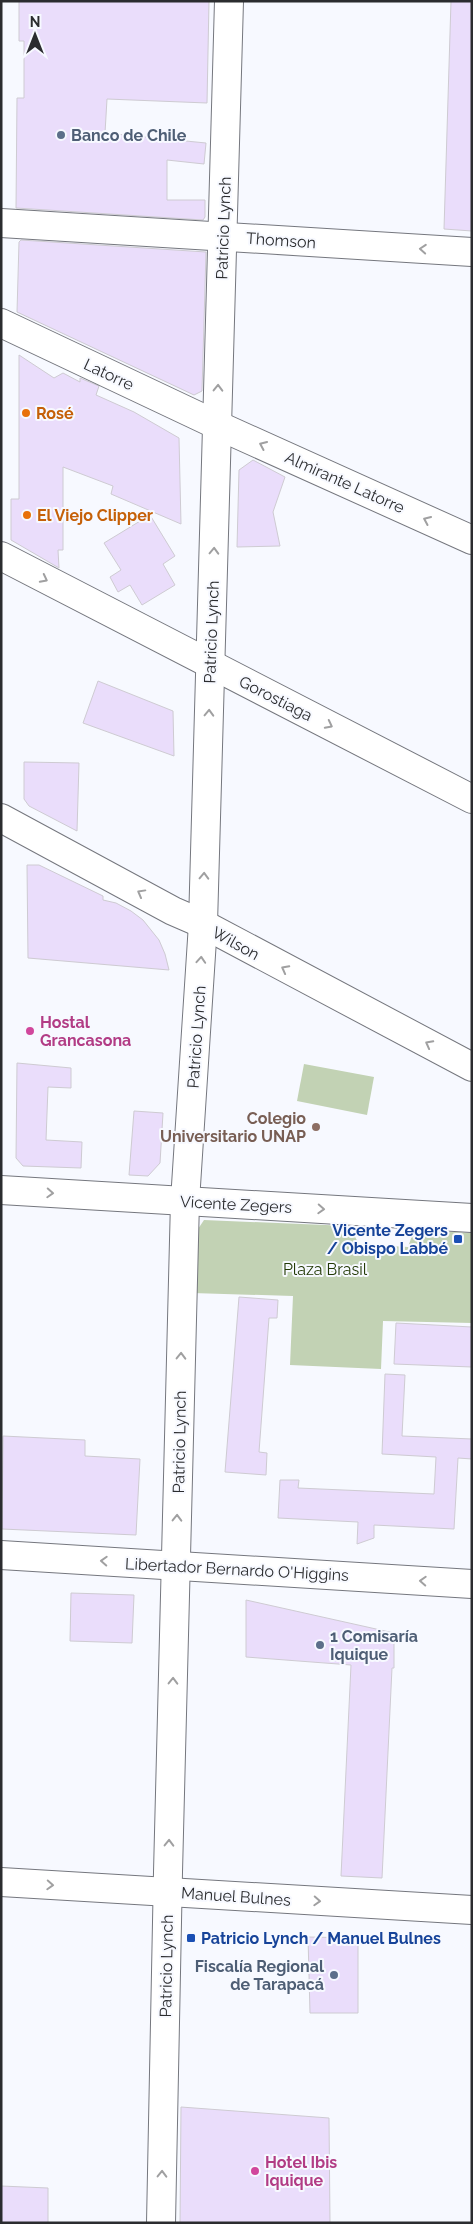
<svg xmlns="http://www.w3.org/2000/svg" width="473" height="2224" font-family="Raleway,sans-serif">
	<style>
		.green { fill: #c2d2b4 }
		.building { fill: #eaddfb; stroke: #cecbd2 }
		.lines { fill: none; stroke-linecap: round; stroke-linejoin: round }
		.minor-casing { stroke: #75777e; stroke-width: 30 }
		.major-casing { stroke: #75777e; stroke-width: 30 }
		.minor { stroke: #fff; stroke-width: 28 }
		.major { stroke: #fff; stroke-width: 28 }
		.oneway { stroke: #a0a0a1 }
		.service-dot { fill: #5c6f8a; stroke: #f7f9ff; stroke-width: 2 }
		.food-dot { fill: #e8710a; stroke: #f7f9ff; stroke-width: 2 }
		.hotel-dot { fill: #d1479c; stroke: #f7f9ff; stroke-width: 2 }
		.education-dot { fill: #8d6e63; stroke: #f7f9ff; stroke-width: 2 }
		.transit-dot { fill: #1a4fb4; stroke: #f7f9ff; stroke-width: 2 }
		.labels { text-anchor: middle; stroke-width: 4; stroke-linejoin: round; paint-order: stroke }
		.service-label { font-size: 16px; font-weight: bold; fill: #4e5e75; stroke: #f7f9ff; text-anchor: start }
		.street-label { font-size: 16px; fill: #2b2c2f; stroke: #f7f9ff }
		.food-label { font-size: 16px; font-weight: bold; fill: #c56008; stroke: #f7f9ff; text-anchor: start }
		.hotel-label { font-size: 16px; font-weight: bold; fill: #b23c85; stroke: #f7f9ff; text-anchor: start }
		.education-label { font-size: 16px; font-weight: bold; fill: #785e54; stroke: #f7f9ff; text-anchor: end }
		.transit-label { font-size: 16px; font-weight: bold; fill: #164399; stroke: #f7f9ff; text-anchor: end }
		.park-label { font-size: 16px; fill: #233a06; stroke: #f7f9ff }
	</style>
	<rect width="100%" height="100%" fill="#f7f9ff"/>
	<!-- green -->
	<g class="green">
		<path d="M304 1064 374 1077 367 1115 297 1101Z"/>
		<path d="M204 1220 349 1226 359 1244 408 1247 414 1230 472 1233V1323L383 1321 381 1369 290 1365 293 1296 192 1293 196 1232Z"/>
	</g>
	<!-- building -->
	<g class="building">
		<path d="M19 1H209L207 103 107 99 105 133 206 143 204 164 167 160V200H205V217L203 220 16 208 17 98H24V41H19Z"/>
		<path d="M451 1H472V231L444 229Z"/>
		<path d="M21 240 206 252 202 391 194 395 17 312 19 242Z"/>
		<path d="M19 355 54 378 63 373 80 382V378L99 386 96 395 134 412 179 438 181 524 111 494 113 486 63 467V550H58L59 568 11 540V499H19Z"/>
		<path d="M253 460 285 477 273 512 280 546 237 547 239 470Z"/>
		<path d="M150 515 175 556 163 564 175 585 142 605 130 585 118 592 110 577 121 570 104 543Z"/>
		<path d="M98 681 173 711 174 756 83 723Z"/>
		<path d="M24 762 79 763 77 831 29 806 24 799Z"/>
		<path d="M27 865H39L103 896V900L116 903 131 911 143 920 159 940 165 954 169 970 28 958Z"/>
		<path d="M17 1063 71 1068V1088L48 1087 46 1140 82 1142 81 1168 23 1166 16 1158Z"/>
		<path d="M134 1111 163 1113 160 1163 148 1176 129 1175Z"/>
		<path d="M239 1297 278 1300 277 1318H269L259 1452 267 1453 266 1475 225 1472Z"/>
		<path d="M396 1323 472 1327V1367L394 1364Z"/>
		<path d="M385 1374 405 1375 402 1436 472 1439V1459L458 1458 454 1529 374 1525V1538L357 1544 358 1522 278 1518 280 1480H299L298 1488 434 1494 436 1457 382 1454Z"/>
		<path d="M3 1436 85 1440V1456L140 1459 136 1535 2 1529Z"/>
		<path d="M71 1593 134 1595 132 1643 70 1641Z"/>
		<path d="M246 1600 394 1633V1668H392L382 1878 341 1876 351 1665 246 1657Z"/>
		<path d="M308 1937 358 1938V2013H310Z"/>
		<path d="M181 2107 329 2118 330 2223H180Z"/>
		<path d="M1 2186 48 2188V2223H1Z"/>
	</g>
	<g class="lines">
		<defs>
			<g id="minor">
				<path d="M1 223 472 252"/>
				<path d="M1 323 217 425 472 540"/>
				<path d="M1 556 472 799"/>
				<path d="M1 818 173 911 203 924 472 1067"/>
				<path d="M1 1190 472 1218"/>
				<path d="M161 2223 168 1872 185 1201 203 924 229 1"/>
			</g>
			<g id="major">
				<path d="M1 1555 472 1584"/>
				<path d="M1 1882 472 1910"/>
			</g>
		</defs>
		<!-- minor casing -->
		<use href="#minor" class="minor-casing"/>
		<!-- major casing -->
		<use href="#major" class="major-casing"/>
		<!-- minor -->
		<use href="#minor" class="minor"/>
		<!-- major -->
		<use href="#major" class="major"/>
	</g>
	<!-- one-way arrows -->
	<defs><path id="oneway-chevron" d="M-2-3.5L2.5 0L-2 3.5" fill="none" stroke-width="1.6" stroke-linecap="round" stroke-linejoin="round" transform="scale(1.25)"/></defs>
	<g class="oneway">
		<use href="#oneway-chevron" transform="translate(423 249) rotate(-176)"/>
		<use href="#oneway-chevron" transform="translate(218 388) rotate(-89)"/>
		<use href="#oneway-chevron" transform="translate(263 445) rotate(-156)"/>
		<use href="#oneway-chevron" transform="translate(427 520) rotate(-156)"/>
		<use href="#oneway-chevron" transform="translate(214 551) rotate(-88)"/>
		<use href="#oneway-chevron" transform="translate(44 579) rotate(27)"/>
		<use href="#oneway-chevron" transform="translate(209 713) rotate(-88)"/>
		<use href="#oneway-chevron" transform="translate(329 725) rotate(27)"/>
		<use href="#oneway-chevron" transform="translate(204 876) rotate(-88)"/>
		<use href="#oneway-chevron" transform="translate(141 893) rotate(-151)"/>
		<use href="#oneway-chevron" transform="translate(201 960) rotate(-86)"/>
		<use href="#oneway-chevron" transform="translate(285 969) rotate(-152)"/>
		<use href="#oneway-chevron" transform="translate(429 1044) rotate(-152)"/>
		<use href="#oneway-chevron" transform="translate(50 1193) rotate(3)"/>
		<use href="#oneway-chevron" transform="translate(321 1209) rotate(3)"/>
		<use href="#oneway-chevron" transform="translate(181 1356) rotate(-89)"/>
		<use href="#oneway-chevron" transform="translate(177 1518) rotate(-89)"/>
		<use href="#oneway-chevron" transform="translate(104 1561) rotate(-177)"/>
		<use href="#oneway-chevron" transform="translate(423 1581) rotate(-177)"/>
		<use href="#oneway-chevron" transform="translate(173 1681) rotate(-89)"/>
		<use href="#oneway-chevron" transform="translate(169 1843) rotate(-89)"/>
		<use href="#oneway-chevron" transform="translate(50 1885) rotate(3)"/>
		<use href="#oneway-chevron" transform="translate(317 1901) rotate(3)"/>
		<use href="#oneway-chevron" transform="translate(162 2174) rotate(-89)"/>
	</g>
	<!-- markers -->
	<g class="service-dot">
		<circle cx="61" cy="135" r="5"/>
		<circle cx="320" cy="1645" r="5"/>
		<circle cx="334" cy="1975" r="5"/>
	</g>
	<g class="food-dot">
		<circle cx="26" cy="413" r="5"/>
		<circle cx="27" cy="515" r="5"/>
	</g>
	<g class="hotel-dot">
		<circle cx="30" cy="1031" r="5"/>
		<circle cx="255" cy="2171" r="5"/>
	</g>
	<circle class="education-dot" cx="316" cy="1127" r="5"/>
	<g class="transit-dot">
		<rect x="453" y="1234" width="10" height="10" rx="2.5"/>
		<rect x="186" y="1933" width="10" height="10" rx="2.5"/>
	</g>
	<g class="labels">
		<!-- service labels -->
		<g class="service-label">
			<text x="71" y="141">Banco de Chile</text>
			<text x="330" y="1642">1 Comisaría<tspan x="330" dy="18">Iquique</tspan></text>
			<text x="324" y="1972" text-anchor="end">Fiscalía Regional<tspan x="324" dy="18">de Tarapacá</tspan></text>
		</g>
		<!-- street labels -->
		<g class="street-label">
			<text transform="translate(223 228) rotate(-88)" y="6">Patricio Lynch</text>
			<text transform="translate(281 240) rotate(4)" y="6">Thomson</text>
			<text transform="translate(109 374) rotate(25)" y="6">Latorre</text>
			<text transform="translate(345 482) rotate(24)" y="6">Almirante Latorre</text>
			<text transform="translate(211 632) rotate(-88)" y="6">Patricio Lynch</text>
			<text transform="translate(276 698) rotate(27)" y="6">Gorostiaga</text>
			<text transform="translate(236 943) rotate(29)" y="6">Wilson</text>
			<text transform="translate(196 1037) rotate(-86)" y="6">Patricio Lynch</text>
			<text transform="translate(236 1204) rotate(3)" y="6">Vicente Zegers</text>
			<text transform="translate(179 1442) rotate(-89)" y="6">Patricio Lynch</text>
			<text transform="translate(237 1569) rotate(3)" y="6">Libertador Bernardo O'Higgins</text>
			<text transform="translate(236 1896) rotate(4)" y="6">Manuel Bulnes</text>
			<text transform="translate(166 1966) rotate(-89)" y="6">Patricio Lynch</text>
		</g>
		<!-- food labels -->
		<g class="food-label">
			<text x="36" y="419">Rosé</text>
			<text x="37" y="521">El Viejo Clipper</text>
		</g>
		<!-- hotel labels -->
		<g class="hotel-label">
			<text x="40" y="1028">Hostal<tspan x="40" dy="18">Grancasona</tspan></text>
			<text x="265" y="2168">Hotel Ibis<tspan x="265" dy="18">Iquique</tspan></text>
		</g>
		<!-- education labels -->
		<g class="education-label">
			<text x="306" y="1124">Colegio<tspan x="306" dy="18">Universitario UNAP</tspan></text>
		</g>
		<!-- transit labels -->
		<g class="transit-label">
			<text x="448" y="1236">Vicente Zegers<tspan x="448" dy="18">/ Obispo Labbé</tspan></text>
			<text x="201" y="1944" text-anchor="start">Patricio Lynch / Manuel Bulnes</text>
		</g>
		<!-- park labels -->
		<g class="park-label">
			<text x="325" y="1275">Plaza Brasil</text>
		</g>
	</g>
	<!-- border -->
	<rect width="473" height="2224" fill="none" stroke="#2b2c2f" stroke-width="5"/>
	<!-- north arrow -->
	<g transform="translate(35 35)" stroke="#f7f9ff" stroke-width="4" paint-order="stroke">
	<path d="M0-4L9 19L0 12L-9 19Z" fill="#2b2c2f"/>
	<text y="-8" font-size="14" font-weight="bold" text-anchor="middle" fill="#2b2c2f">N</text>
	</g>
</svg>
